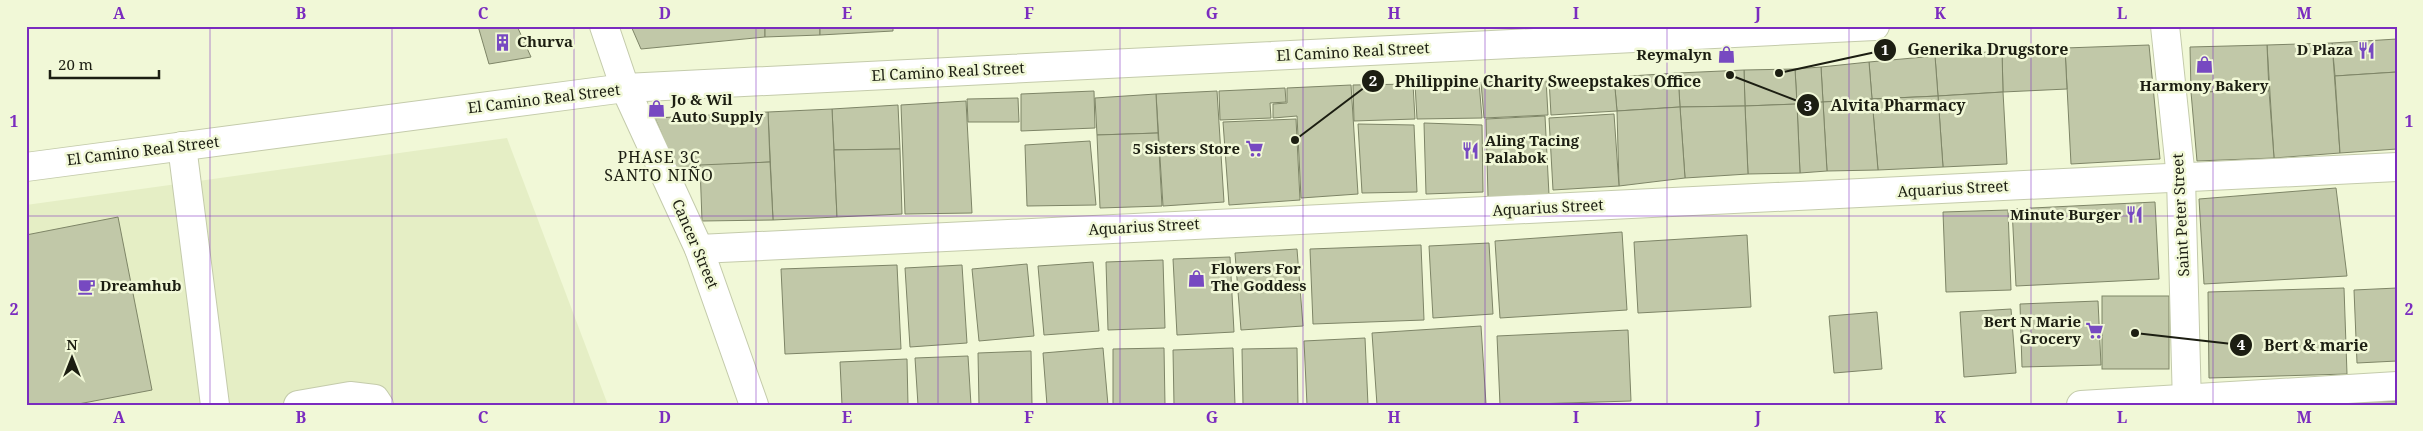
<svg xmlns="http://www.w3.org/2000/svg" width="2423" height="431" font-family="'Noto Serif',serif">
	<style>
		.built { fill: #e5eec5 }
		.building { fill: #c1c8a8; stroke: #7e8567 }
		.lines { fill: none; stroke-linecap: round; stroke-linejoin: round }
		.minor-casing { stroke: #c4cbab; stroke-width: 30 }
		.minor { stroke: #fff; stroke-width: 28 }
		.grid { fill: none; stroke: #7b2cbf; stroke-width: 1; stroke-opacity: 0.55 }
		.labels { text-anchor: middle; stroke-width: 5; stroke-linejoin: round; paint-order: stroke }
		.poi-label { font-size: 15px; font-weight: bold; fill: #1c1e12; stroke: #f1f8d7; text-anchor: start }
		.street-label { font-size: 15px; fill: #1c1e12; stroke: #f1f8d7 }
		.neighbourhood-label { font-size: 16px; letter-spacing: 1px; fill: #1c1e12; stroke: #f1f8d7 }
		.leader { fill: none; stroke: #1c1e12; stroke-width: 2 }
		.callout-dot { fill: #1c1e12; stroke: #f1f8d7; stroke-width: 2 }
		.mark-label { font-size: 15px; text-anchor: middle; font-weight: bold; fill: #fff }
		.callout-label { font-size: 16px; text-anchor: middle; font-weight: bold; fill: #1c1e12; stroke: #f1f8d7; stroke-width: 5; stroke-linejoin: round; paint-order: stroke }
		.neatline { fill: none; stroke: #7b2cbf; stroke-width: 2 }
		.grid-label { font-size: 16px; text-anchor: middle; font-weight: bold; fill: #7b2cbf }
	</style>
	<rect width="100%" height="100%" fill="#f1f8d7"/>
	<!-- built -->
	<path class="built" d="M507 138 608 405H26V205Z"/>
	<!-- building -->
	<g class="building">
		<path d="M478 26H517L531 57 489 64Z"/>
		<path d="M631 26H765V37L641 49Z"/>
		<path d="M765 26H820V35L765 37Z"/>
		<path d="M820 26H893V31L820 35Z"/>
		<path d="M2397 39V72L2335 76 2332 43Z"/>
		<path d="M2332 43 2340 153 2274 158 2267 45Z"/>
		<path d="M2149 45 2160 159 2071 164 2065 48Z"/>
		<path d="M2267 45 2269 91 2191 92 2190 47Z"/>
		<path d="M2065 48 2067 89 2003 92 2002 51Z"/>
		<path d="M2002 51 2003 92 1938 96 1935 56Z"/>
		<path d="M1935 56 1938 96 1872 99 1869 62Z"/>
		<path d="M1869 62 1872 99 1823 102 1821 67Z"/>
		<path d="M1821 67 1823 102 1797 104 1795 69Z"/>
		<path d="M1795 69 1797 104 1745 106 1744 70Z"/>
		<path d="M1744 70 1745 106 1680 107 1678 73Z"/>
		<path d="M2397 72V149L2340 153 2335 76Z"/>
		<path d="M1678 73 1680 107 1617 111 1614 77Z"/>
		<path d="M1614 77 1617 111 1551 115 1549 79Z"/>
		<path d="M1546 79 1548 115 1484 118 1481 82Z"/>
		<path d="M1479 82 1482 118 1417 119 1415 84Z"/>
		<path d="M1413 84 1415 119 1354 121 1353 85Z"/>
		<path d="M1351 85 1358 194 1301 198 1297 116 1273 118V104L1287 103V88Z"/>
		<path d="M1285 88 1286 102 1270 103 1271 118 1220 120 1219 91Z"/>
		<path d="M1094 91 1095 128 1021 131V94Z"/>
		<path d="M1217 91 1224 202 1163 206 1156 94Z"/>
		<path d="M2269 91 2274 158 2197 161 2191 92Z"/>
		<path d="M2003 92 2007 164 1943 167 1938 96Z"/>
		<path d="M1156 94 1158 133 1097 135 1095 98Z"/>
		<path d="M1938 96 1943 167 1878 170 1872 99Z"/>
		<path d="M1018 98 1019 122H968L967 99Z"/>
		<path d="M1872 99 1878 170 1827 171 1823 102Z"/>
		<path d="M966 101 972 213 905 214 901 105Z"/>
		<path d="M1823 102 1827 171 1800 173 1797 104Z"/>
		<path d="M1797 104 1800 173 1748 174 1745 106Z"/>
		<path d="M898 105 900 149 834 150 832 109Z"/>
		<path d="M1745 106 1748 174 1685 178 1680 107Z"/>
		<path d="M1680 107 1685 178 1619 186 1617 111Z"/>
		<path d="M832 109 837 217 773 220 768 112Z"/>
		<path d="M768 112 770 162 676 167 655 118Z"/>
		<path d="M1614 114 1619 186 1553 190 1549 118Z"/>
		<path d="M1545 116 1549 195 1488 197 1486 119Z"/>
		<path d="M1296 119 1300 200 1229 205 1223 122Z"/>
		<path d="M1424 123 1482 125 1483 192 1426 194Z"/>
		<path d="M1358 124 1414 125 1417 192 1362 193Z"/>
		<path d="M1158 133 1162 206 1100 208 1097 135Z"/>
		<path d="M1090 141 1096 205 1027 206 1025 145Z"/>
		<path d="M900 149 902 214 837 217 834 150Z"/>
		<path d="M770 162 773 220 702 221 700 165Z"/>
		<path d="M2336 188 2347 276 2204 284 2199 199Z"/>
		<path d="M2155 202 2159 279 2016 286 2012 209Z"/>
		<path d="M2008 210 2011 290 1946 292 1943 212Z"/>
		<path d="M118 217 152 390 73 405H28L26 235Z"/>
		<path d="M1622 232 1627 310 1500 318 1495 241Z"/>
		<path d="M1747 235 1751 307 1638 313 1634 242Z"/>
		<path d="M1489 243 1493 314 1433 318 1429 246Z"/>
		<path d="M1421 245 1424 320 1313 324 1310 249Z"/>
		<path d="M1297 249 1303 326 1241 330 1235 253Z"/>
		<path d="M1230 257 1234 332 1177 335 1173 259Z"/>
		<path d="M1163 260 1165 328 1108 330 1106 262Z"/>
		<path d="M1093 262 1099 331 1044 335 1038 266Z"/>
		<path d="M1027 264 1034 336 979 341 972 269Z"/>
		<path d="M897 265 901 349 785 354 781 269Z"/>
		<path d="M962 265 967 343 910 347 905 268Z"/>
		<path d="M2344 288 2347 374 2209 378 2208 292Z"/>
		<path d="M2397 288V361L2357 363 2354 290Z"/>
		<rect x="2102" y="296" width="67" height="73"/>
		<path d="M2098 301 2101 365 2022 367 2020 304Z"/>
		<path d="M2011 309 2016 373 1964 377 1960 312Z"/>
		<path d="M1877 312 1882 369 1834 373 1829 316Z"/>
		<path d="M1481 326 1486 404 1377 405 1372 333Z"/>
		<path d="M1628 330 1631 401 1500 405 1497 336Z"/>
		<path d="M1365 338 1368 405H1307L1304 341Z"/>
		<path d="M1103 348 1108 405H1047L1043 353Z"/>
		<path d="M1164 348 1165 405H1113V349Z"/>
		<path d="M1233 348 1235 405H1174L1173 350Z"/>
		<path d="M1297 348 1298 405H1243L1242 349Z"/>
		<path d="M1031 351 1032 405H979L978 353Z"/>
		<path d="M968 356 971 405H918L915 358Z"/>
		<path d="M907 359 908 405H842L840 362Z"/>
		<path d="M2397 401V405H2351V402Z"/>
	</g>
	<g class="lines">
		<defs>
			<g id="minor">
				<path d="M604 26 625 88 699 249 754 405"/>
				<path d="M2165 26 2181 178 2187 405"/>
				<path d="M182 146 215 405"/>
				<path d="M26 167 625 88 1875 26"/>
				<path d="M699 249 2397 167"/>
				<path d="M298 405 350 396 375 399 379 405"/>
				<path d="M2081 405 2397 386"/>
			</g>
		</defs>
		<!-- minor casing -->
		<use href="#minor" class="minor-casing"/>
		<!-- minor -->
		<use href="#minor" class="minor"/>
	</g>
	<!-- grid -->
	<path class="grid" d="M210 26V405M392 26V405M574 26V405M756 26V405M938 26V405M1120 26V405M1303 26V405M1485 26V405M1667 26V405M1849 26V405M2031 26V405M2213 26V405M26 216H2397"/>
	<!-- icons -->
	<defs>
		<symbol id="building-bare" viewBox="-9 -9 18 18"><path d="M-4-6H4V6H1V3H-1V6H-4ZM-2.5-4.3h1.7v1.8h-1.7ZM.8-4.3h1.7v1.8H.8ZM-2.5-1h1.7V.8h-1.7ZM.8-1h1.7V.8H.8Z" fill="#7749c1" stroke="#f1f8d7" stroke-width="2.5" paint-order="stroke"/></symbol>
		<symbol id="restaurant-bare" viewBox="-9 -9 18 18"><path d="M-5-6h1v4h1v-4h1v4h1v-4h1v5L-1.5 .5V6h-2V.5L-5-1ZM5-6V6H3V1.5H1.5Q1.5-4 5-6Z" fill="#7749c1" stroke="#f1f8d7" stroke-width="2.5" paint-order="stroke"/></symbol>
		<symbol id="shop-bare" viewBox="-9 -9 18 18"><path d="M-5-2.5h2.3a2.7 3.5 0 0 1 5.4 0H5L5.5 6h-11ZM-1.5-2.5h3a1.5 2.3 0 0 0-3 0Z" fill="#7749c1" stroke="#f1f8d7" stroke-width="2.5" paint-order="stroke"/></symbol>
		<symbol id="supermarket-bare" viewBox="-9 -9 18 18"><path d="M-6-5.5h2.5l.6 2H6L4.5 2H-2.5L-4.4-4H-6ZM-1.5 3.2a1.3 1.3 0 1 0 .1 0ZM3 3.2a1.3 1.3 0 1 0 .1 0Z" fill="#7749c1" stroke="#f1f8d7" stroke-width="2.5" paint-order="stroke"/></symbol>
		<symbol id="cafe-bare" viewBox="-9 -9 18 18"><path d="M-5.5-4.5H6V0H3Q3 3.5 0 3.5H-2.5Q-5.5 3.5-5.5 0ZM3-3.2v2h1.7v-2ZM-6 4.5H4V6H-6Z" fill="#7749c1" stroke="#f1f8d7" stroke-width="2.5" paint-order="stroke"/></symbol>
	</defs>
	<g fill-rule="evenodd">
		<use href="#building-bare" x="490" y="30" width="25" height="25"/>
		<use href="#restaurant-bare" x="2354" y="38" width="25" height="25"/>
		<use href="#shop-bare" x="1714" y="42" width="25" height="25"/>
		<use href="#shop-bare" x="2192" y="52" width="25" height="25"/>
		<use href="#shop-bare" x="644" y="96" width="25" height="25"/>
		<use href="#supermarket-bare" x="1242" y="136" width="25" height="25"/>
		<use href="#restaurant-bare" x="1458" y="138" width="25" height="25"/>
		<use href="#restaurant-bare" x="2122" y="202" width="25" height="25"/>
		<use href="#shop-bare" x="1184" y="266" width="25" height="25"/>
		<use href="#cafe-bare" x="74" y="274" width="25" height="25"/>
		<use href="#supermarket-bare" x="2082" y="318" width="25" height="25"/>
	</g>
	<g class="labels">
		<!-- poi labels -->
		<g class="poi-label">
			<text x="517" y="47">Churva</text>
			<text x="2353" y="55" text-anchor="end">D Plaza</text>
			<text x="1712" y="60" text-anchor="end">Reymalyn</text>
			<text x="2204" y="91" text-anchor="middle">Harmony Bakery</text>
			<text x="671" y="105">Jo &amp; Wil<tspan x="671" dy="17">Auto Supply</tspan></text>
			<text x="1485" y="146">Aling Tacing<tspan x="1485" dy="17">Palabok</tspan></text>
			<text x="1240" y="154" text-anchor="end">5 Sisters Store</text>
			<text x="2121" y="220" text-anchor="end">Minute Burger</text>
			<text x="1211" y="274">Flowers For<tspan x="1211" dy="17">The Goddess</tspan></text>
			<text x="100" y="291">Dreamhub</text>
			<text x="2081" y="327" text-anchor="end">Bert N Marie<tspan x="2081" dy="17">Grocery</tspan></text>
		</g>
		<!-- street labels -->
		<g class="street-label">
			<text transform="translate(1353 52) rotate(-3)" y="5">El Camino Real Street</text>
			<text transform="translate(948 72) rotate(-3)" y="5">El Camino Real Street</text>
			<text transform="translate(544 99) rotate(-7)" y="5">El Camino Real Street</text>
			<text transform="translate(143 151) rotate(-7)" y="5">El Camino Real Street</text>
			<text transform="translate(1953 189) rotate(-3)" y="5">Aquarius Street</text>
			<text transform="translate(1548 208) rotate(-3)" y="5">Aquarius Street</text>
			<text transform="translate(2181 215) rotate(-93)" y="5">Saint Peter Street</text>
			<text transform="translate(1144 227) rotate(-3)" y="5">Aquarius Street</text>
			<text transform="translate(695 244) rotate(67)" y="5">Cancer Street</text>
		</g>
		<!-- neighbourhood labels -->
		<g class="neighbourhood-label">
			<text x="659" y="163">PHASE 3C<tspan x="659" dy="18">SANTO NIÑO</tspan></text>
		</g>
	</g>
	<!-- callouts -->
	<path class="leader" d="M1779 73L1885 50M1295 140L1373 81M1730 75L1808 105M2135 333L2241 345"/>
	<g class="callout-dot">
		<circle cx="1779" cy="73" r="5"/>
		<circle cx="1295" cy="140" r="5"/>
		<circle cx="1730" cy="75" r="5"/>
		<circle cx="2135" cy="333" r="5"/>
		<circle cx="1885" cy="50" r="12"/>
		<circle cx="1373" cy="81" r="12"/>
		<circle cx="1808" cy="105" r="12"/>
		<circle cx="2241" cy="345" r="12"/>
	</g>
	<g class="mark-label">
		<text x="1885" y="55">1</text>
		<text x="1373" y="86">2</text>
		<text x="1808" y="111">3</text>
		<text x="2241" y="350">4</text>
	</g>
	<g class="callout-label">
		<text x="1988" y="55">Generika Drugstore</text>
		<text x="1548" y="87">Philippine Charity Sweepstakes Office</text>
		<text x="1898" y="111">Alvita Pharmacy</text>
		<text x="2316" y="351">Bert &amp; marie</text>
	</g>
	<!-- border -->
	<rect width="2423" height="431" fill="none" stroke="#f1f8d7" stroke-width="55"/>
	<!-- north arrow -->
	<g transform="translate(72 358)" stroke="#f1f8d7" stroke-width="4" paint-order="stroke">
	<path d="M0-4L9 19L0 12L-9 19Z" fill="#1c1e12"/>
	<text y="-8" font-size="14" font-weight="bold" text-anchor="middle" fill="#1c1e12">N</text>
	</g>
	<!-- scale -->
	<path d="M50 70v8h109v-8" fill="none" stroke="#1c1e12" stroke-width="2.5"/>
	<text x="58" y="70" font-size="15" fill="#1c1e12" stroke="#f1f8d7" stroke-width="4" paint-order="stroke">20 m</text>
	<rect x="28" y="28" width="2368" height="376" class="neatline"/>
	<g class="grid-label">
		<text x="119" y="19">A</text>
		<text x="301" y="19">B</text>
		<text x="483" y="19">C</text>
		<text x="665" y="19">D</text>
		<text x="847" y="19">E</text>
		<text x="1029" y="19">F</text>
		<text x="1212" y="19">G</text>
		<text x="1394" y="19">H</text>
		<text x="1576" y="19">I</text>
		<text x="1758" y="19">J</text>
		<text x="1940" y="19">K</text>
		<text x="2122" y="19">L</text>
		<text x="2304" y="19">M</text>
		<text x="14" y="127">1</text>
		<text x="2409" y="127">1</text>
		<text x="14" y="315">2</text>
		<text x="2409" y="315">2</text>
		<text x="119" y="423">A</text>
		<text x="301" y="423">B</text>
		<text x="483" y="423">C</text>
		<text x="665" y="423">D</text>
		<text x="847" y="423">E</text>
		<text x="1029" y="423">F</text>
		<text x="1212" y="423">G</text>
		<text x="1394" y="423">H</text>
		<text x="1576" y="423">I</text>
		<text x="1758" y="423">J</text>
		<text x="1940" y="423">K</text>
		<text x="2122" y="423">L</text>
		<text x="2304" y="423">M</text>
	</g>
</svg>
